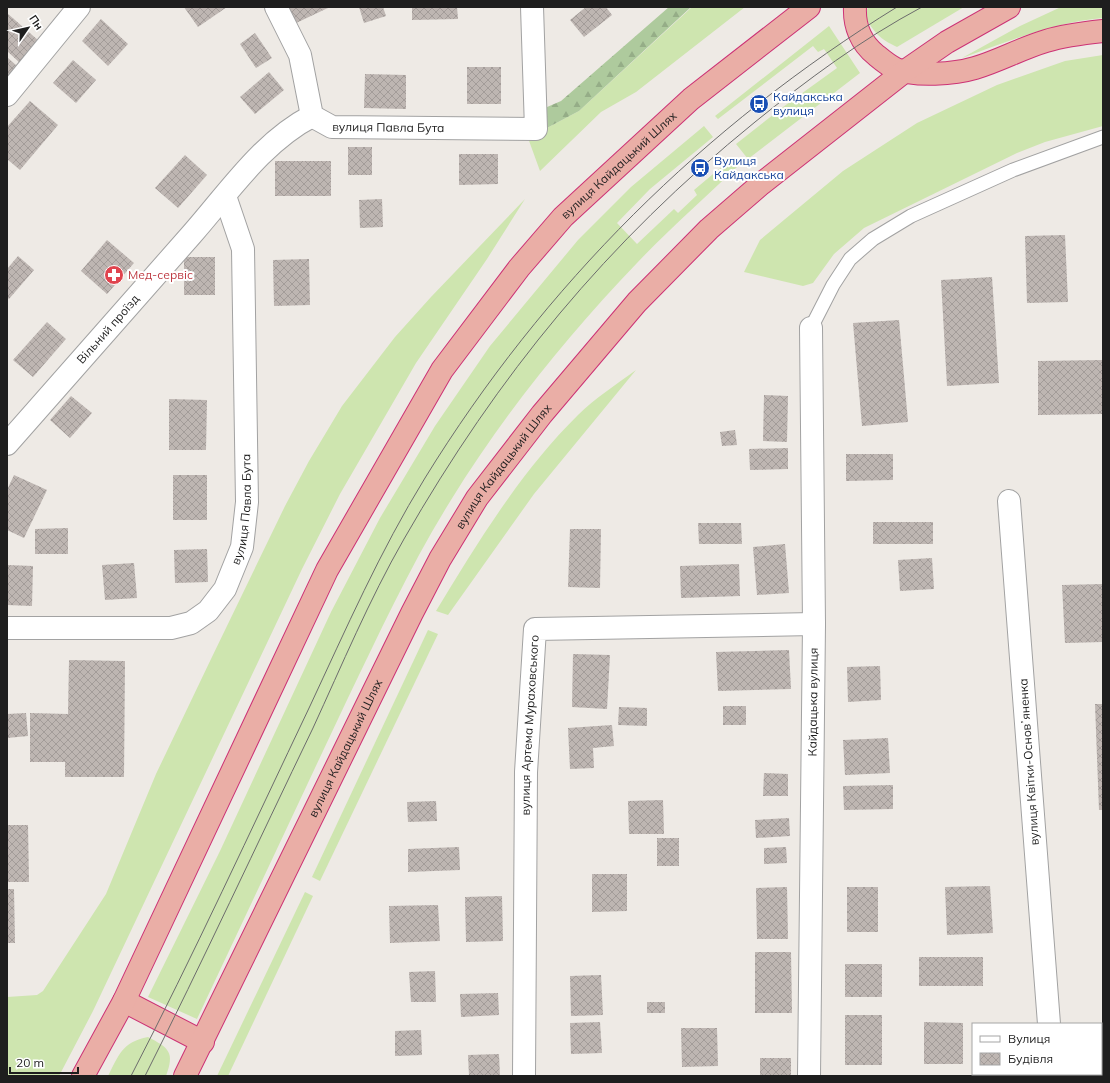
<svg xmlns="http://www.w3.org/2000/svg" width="1110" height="1083" font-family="Mulish,sans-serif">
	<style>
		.grass { fill: #cee5af }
		.forest { fill: url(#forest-firs) }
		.building { fill: url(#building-cross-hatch) }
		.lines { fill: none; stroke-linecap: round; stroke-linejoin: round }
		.service-casing { stroke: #a2a2a2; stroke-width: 15 }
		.minor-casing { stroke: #a2a2a2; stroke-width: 24 }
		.trunk-casing { stroke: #cc3275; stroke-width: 24 }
		.service { stroke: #fff; stroke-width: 13 }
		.minor { stroke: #fff; stroke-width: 22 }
		.trunk { stroke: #eaaea6; stroke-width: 22 }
		.tram { stroke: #6c6c6c; stroke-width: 1 }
		.labels { text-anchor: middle; stroke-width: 4; stroke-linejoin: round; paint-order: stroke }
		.transit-label { font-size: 12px; fill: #164399; stroke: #fff; text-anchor: start }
		.street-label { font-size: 12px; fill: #1e1e1e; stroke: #fff }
		.health-label { font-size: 12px; fill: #be3a42; stroke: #fff; text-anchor: start }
	</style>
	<defs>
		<pattern id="forest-firs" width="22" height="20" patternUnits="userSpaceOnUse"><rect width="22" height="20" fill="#aeca9d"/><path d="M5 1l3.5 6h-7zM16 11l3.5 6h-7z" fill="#95ad87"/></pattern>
		<pattern id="building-cross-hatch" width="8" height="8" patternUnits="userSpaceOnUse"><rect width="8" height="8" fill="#beb6b2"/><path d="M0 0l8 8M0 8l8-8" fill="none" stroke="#a39c99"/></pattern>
	</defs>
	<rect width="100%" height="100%" fill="#eeeae5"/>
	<!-- grass -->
	<g class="grass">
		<path d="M692 7H745L636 92 601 112 540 171 528 138 579 111Z"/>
		<path d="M868 7H964L897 47C880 39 874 33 865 16Z"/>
		<path d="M1061 7H1103V18C1054 22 1007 42 962 58L1020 26Z"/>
		<path d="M829 26 860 73 748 159 736 144 783 107 837 68 824 49 818 52 813 46 718 119 715 116Z"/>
		<path d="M1103 55V126L1045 142 1017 153 864 228 834 254 813 283 803 286 744 272 760 240 796 210 843 171 917 123 997 85 1065 61Z"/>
		<path d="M704 126 713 137 650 189 617 223 637 244 674 209 678 213 697 195 694 190 731 159 737 167C704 199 669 229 637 263 568 335 503 415 451 500 411 564 380 632 347 700 297 806 247 913 197 1019L148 997 220 851 331 612 380 518 435 426 490 346 578 240 631 187Z"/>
		<path d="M525 199 487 259 416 363 340 494 302 569 93 1011 59 1076H7V997L37 995 43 991 106 894 156 774 211 659 285 506 309 461 342 406 395 337 431 297Z"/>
		<path d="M636 370 534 494 448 615 436 611C478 542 521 471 578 415 595 398 617 384 636 370Z"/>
		<path d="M428 630 438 634 320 881 312 877Z"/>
		<path d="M305 892 313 896 228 1076H217Z"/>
		<path d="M148 1037C169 1048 175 1052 166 1076H108C119 1055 122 1042 148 1037Z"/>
	</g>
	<!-- forest -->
	<path class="forest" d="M669 7H691L579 111 528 138 517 120 561 101Z"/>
	<!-- building -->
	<g class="building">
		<path d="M184 7H227L198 27Z"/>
		<path d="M286 7H330L294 24Z"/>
		<path d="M359 7H383L386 16 364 23Z"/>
		<path d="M412 7H457L458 19 412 20Z"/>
		<path d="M586 7H606L612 15 584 37 570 20Z"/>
		<path d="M7 13 39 41 20 63 7 51Z"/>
		<path d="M101 19 128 44 108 66 82 41Z"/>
		<path d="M255 33 272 58 256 68 240 44Z"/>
		<path d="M7 57 17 66 7 78Z"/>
		<path d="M73 60 96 80 76 103 53 83Z"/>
		<rect x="467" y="67" width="34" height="37"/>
		<path d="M269 72 284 90 255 114 240 97Z"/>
		<path d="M365 74 406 75V109L364 108Z"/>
		<path d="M30 101 58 125 20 170 7 159V127Z"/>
		<rect x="348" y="147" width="24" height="28"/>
		<path d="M459 154H498V184L459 185Z"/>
		<path d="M185 155 207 175 178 208 155 188Z"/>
		<rect x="275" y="161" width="56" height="35"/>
		<path d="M382 199 383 227 360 228 359 200Z"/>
		<path d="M1065 235 1068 302 1027 303 1025 236Z"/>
		<path d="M107 240 134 263 107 294 81 271Z"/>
		<path d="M18 256 34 270 9 299 7 297V269Z"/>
		<rect x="184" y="257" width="31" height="38"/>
		<path d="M309 259 310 305 274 306 273 260Z"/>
		<path d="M992 277 999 383 947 386 941 280Z"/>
		<path d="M899 320 908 422 862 426 853 323Z"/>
		<path d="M47 322 66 339 33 377 13 360Z"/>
		<path d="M1103 360V414L1038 415V361Z"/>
		<path d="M764 395 788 396 787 442 763 441Z"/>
		<path d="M71 396 92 413 70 438 50 420Z"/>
		<path d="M169 399 207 400 206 450H169Z"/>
		<path d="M735 430 737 445 722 446 720 432Z"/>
		<path d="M788 448V469L750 470 749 449Z"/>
		<path d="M846 454H893V480L846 481Z"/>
		<path d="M14 475 47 490 24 538 7 530V490Z"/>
		<rect x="173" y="475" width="34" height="45"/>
		<rect x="873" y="522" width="60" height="22"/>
		<path d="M698 523H741L742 544H699Z"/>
		<path d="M68 528V554H35V529Z"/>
		<path d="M570 529H601L600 588 568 587Z"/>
		<path d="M785 544 789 593 757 595 753 547Z"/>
		<path d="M207 549 208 582 175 583 174 550Z"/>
		<path d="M932 558 934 589 900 591 898 560Z"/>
		<path d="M134 563 137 598 105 600 102 565Z"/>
		<path d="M739 564 740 596 681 598 680 566Z"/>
		<path d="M7 565 33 566 32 606 7 605Z"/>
		<path d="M1103 584V642L1065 643 1062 585Z"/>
		<path d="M789 650 791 689 718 691 716 652Z"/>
		<path d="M573 654 610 655 607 709 572 707Z"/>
		<path d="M69 660 125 661 124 777H65V762H30V713L68 714Z"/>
		<path d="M880 666 881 700 848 702 847 667Z"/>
		<path d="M1095 704H1103V810H1099Z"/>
		<rect x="723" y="706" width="23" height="19"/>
		<path d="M619 707 647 708V726L618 725Z"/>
		<path d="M26 713 28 736 7 738V714Z"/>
		<path d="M612 725 614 746 593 748 594 768 570 769 568 728Z"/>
		<path d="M888 738 890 773 845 775 843 740Z"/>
		<path d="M764 773 788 774V796H763Z"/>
		<path d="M893 785V809L844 810 843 786Z"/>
		<path d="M663 800 664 834H629L628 801Z"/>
		<path d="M436 801 437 821 408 822 407 802Z"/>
		<path d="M789 818 790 836 756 838 755 820Z"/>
		<path d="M7 825H28L29 882H7Z"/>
		<rect x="657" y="838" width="22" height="28"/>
		<path d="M459 847 460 870 408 872V849Z"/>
		<path d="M786 847 787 863 764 864V848Z"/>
		<path d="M592 874H627V911L592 912Z"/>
		<path d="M990 886 993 933 947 935 945 887Z"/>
		<path d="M787 887 788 939H757L756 888Z"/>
		<rect x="847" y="887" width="31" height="45"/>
		<path d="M7 889H14L15 943H7Z"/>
		<path d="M502 896 503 941 466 942 465 897Z"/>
		<path d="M438 905 440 941 390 943 389 906Z"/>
		<path d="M755 952H791L792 1013H755Z"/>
		<rect x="919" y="957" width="64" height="29"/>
		<rect x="845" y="964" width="37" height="33"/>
		<path d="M435 971 436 1002H411L409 972Z"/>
		<path d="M601 975 603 1015 571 1016 570 976Z"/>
		<path d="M498 993 499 1015 461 1017 460 994Z"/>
		<rect x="647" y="1002" width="18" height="11"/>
		<rect x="845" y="1015" width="37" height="50"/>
		<path d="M600 1022 602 1053 571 1054 570 1023Z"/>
		<path d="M924 1022 963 1023V1064H924Z"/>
		<path d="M681 1028H717L718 1066 682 1067Z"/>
		<path d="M421 1030 422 1055 395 1056V1031Z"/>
		<path d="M499 1054 500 1076H469L468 1055Z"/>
		<rect x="760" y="1058" width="31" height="18"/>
	</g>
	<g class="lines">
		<defs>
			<path id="service" d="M811 328 833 285 850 259 873 239 911 216 1013 170 1103 137"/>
			<g id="minor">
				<path id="s1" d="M276 7 300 55 312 116 332 127 536 129 532 7"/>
				<path d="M7 95 79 7"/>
				<path id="s2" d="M7 444C69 374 130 304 192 234 229 192 262 142 312 116"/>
				<path d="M1009 501 1049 1024"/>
				<path id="s3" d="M7 628H171L191 623 208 611 225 589 242 547 247 502 243 249 225 196"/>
				<path id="s4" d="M524 1076 526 772 535 629 814 624"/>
				<path id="s5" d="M809 1076 814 624 811 328"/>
				<path d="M1041 1076 1043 1074"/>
			</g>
			<g id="trunk">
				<path d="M855 7C854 26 861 43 876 55 882 60 889 66 896 69 915 77 955 74 975 68 999 61 1022 48 1046 41 1065 35 1084 33 1103 31"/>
				<path d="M124 1001 203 1042"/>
				<path id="s6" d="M83 1076 124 1001 327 570 442 370 519 268 563 217 691 99 809 7"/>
				<path id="s7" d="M185 1076 412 613 440 559 477 498 542 414 637 302 709 229 761 184 905 71 947 42 1009 7"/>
			</g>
		</defs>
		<!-- service casing -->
		<use href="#service" class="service-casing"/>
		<!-- minor casing -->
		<use href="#minor" class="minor-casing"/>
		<!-- trunk casing -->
		<use href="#trunk" class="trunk-casing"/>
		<!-- service -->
		<use href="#service" class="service"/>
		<!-- minor -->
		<use href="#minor" class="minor"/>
		<!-- trunk -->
		<use href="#trunk" class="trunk"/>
		<!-- tram -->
		<g class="tram">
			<path d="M131 1076C194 954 251 830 310 706 346 629 380 551 425 478 544 285 704 126 897 7"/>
			<path d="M145 1076C203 961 257 844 313 728 342 665 369 600 404 539 498 375 607 242 755 122 807 80 862 39 922 7"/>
		</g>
	</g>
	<!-- icons -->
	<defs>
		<symbol id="bus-disc" viewBox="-11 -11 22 22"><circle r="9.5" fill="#1a4fb4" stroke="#fff"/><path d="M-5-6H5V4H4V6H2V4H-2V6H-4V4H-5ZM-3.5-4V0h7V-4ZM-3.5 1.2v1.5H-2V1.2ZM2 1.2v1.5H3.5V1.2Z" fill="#fff"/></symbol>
		<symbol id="pharmacy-disc" viewBox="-11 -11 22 22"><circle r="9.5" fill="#e0444e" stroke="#fff"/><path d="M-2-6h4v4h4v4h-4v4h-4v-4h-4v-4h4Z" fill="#fff"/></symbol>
	</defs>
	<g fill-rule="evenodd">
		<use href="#bus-disc" x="748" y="93" width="22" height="22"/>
		<use href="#bus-disc" x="689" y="157" width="22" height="22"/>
		<use href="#pharmacy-disc" x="103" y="264" width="22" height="22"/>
	</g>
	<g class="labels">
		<!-- transit labels -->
		<g class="transit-label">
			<text x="773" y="101">Кайдакська<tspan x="773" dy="14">вулиця</tspan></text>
			<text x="714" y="165">Вулиця<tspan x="714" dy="14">Кайдакська</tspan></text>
		</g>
		<!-- street labels -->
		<g class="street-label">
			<text dy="4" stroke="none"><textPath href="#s1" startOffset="195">вулиця Павла Бута</textPath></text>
			<text dy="4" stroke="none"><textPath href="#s6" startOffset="1064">вулиця Кайдацький Шлях</textPath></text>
			<text dy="4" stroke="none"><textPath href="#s2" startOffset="153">Вільний проїзд</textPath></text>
			<text dy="4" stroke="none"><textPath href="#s7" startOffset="689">вулиця Кайдацький Шлях</textPath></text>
			<text dy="4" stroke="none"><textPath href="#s3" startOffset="316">вулиця Павла Бута</textPath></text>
			<text dy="4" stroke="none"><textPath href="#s5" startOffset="374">Кайдацька вулиця</textPath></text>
			<text dy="4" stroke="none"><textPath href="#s4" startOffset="351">вулиця Артема Мураховського</textPath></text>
			<text dy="4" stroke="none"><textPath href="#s7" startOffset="365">вулиця Кайдацький Шлях</textPath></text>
			<text transform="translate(1029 762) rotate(-94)" y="4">вулиця Квітки-Основʼяненка</text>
		</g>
		<!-- health labels -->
		<g class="health-label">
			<text x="128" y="279">Мед-сервіс</text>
		</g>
	</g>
	<!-- border -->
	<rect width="1110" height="1083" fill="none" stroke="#1e1e1e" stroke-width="16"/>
	<!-- legend -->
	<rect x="972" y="1023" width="130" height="52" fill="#ffffff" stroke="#a5a5a5"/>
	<rect x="980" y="1036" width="20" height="6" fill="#ffffff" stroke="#a5a5a5"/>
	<text x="1008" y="1043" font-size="12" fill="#1e1e1e">Вулиця</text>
	<rect x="980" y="1053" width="20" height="12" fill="url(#building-cross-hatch)" stroke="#a5a5a5"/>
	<text x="1008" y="1063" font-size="12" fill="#1e1e1e">Будівля</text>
	<!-- north arrow -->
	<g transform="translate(28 28) rotate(56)" stroke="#ffffff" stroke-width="3" paint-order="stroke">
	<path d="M0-3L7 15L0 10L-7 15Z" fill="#1e1e1e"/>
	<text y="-6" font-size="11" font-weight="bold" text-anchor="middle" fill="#1e1e1e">Пн</text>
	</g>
	<!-- scale -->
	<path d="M10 1067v6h68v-6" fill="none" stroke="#1e1e1e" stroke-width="2"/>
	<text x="16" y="1067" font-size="12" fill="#1e1e1e" stroke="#ffffff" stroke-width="3" paint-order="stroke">20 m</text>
</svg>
